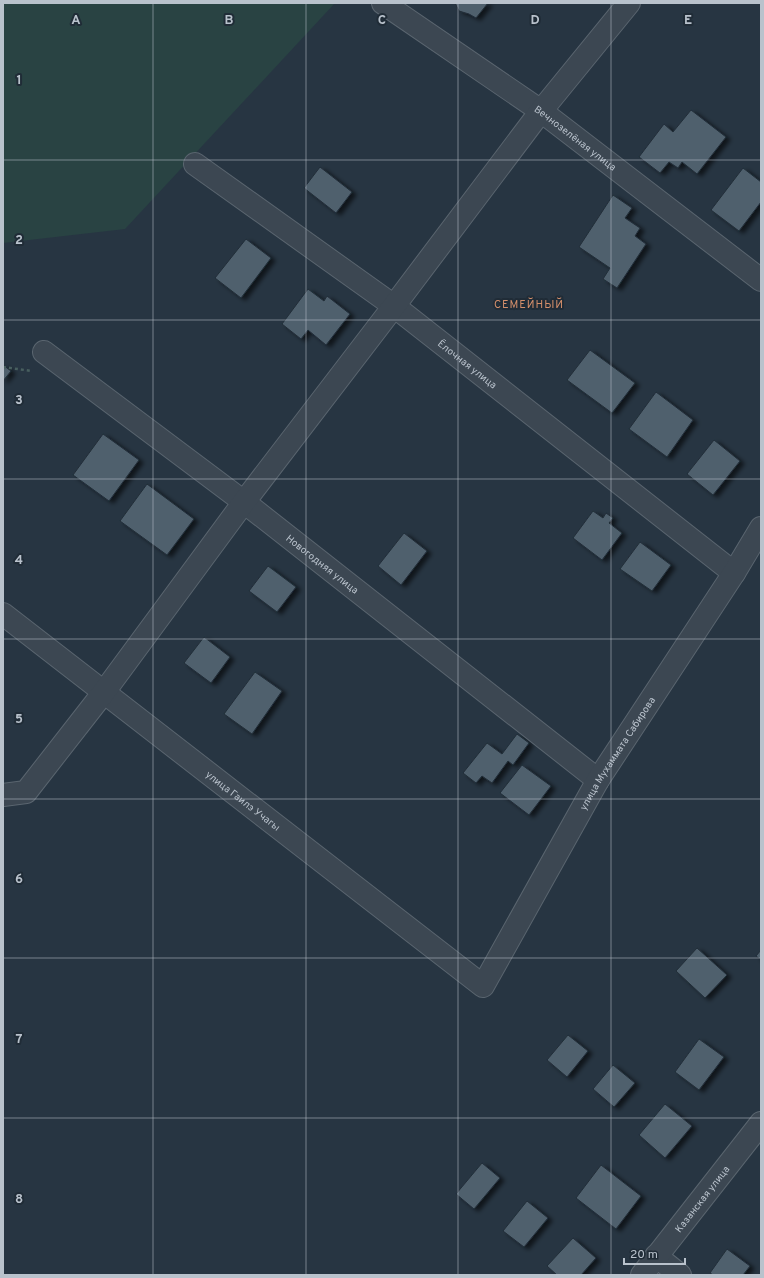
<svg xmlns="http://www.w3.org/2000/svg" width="764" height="1278" font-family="Overpass,sans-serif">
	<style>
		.green { fill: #294343 }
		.building { fill: #50606d; stroke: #222e39; filter: url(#shadow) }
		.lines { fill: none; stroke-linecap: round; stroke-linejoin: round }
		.minor-casing { stroke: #5a656f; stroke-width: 24 }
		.path { stroke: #485f5f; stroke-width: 2.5; stroke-dasharray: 3 3; stroke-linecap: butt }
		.minor { stroke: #3c4752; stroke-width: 22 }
		.grid { fill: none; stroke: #b9c2cc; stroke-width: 1; stroke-opacity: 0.55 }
		.labels { text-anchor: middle; stroke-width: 4; stroke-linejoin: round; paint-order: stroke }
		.street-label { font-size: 10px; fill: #b9c2cc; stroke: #202c37 }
		.neighbourhood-label { font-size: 11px; letter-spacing: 1px; fill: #d48f6b; stroke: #202c37 }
		.grid-label { font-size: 13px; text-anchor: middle; font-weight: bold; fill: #b9c2cc; stroke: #202c37; stroke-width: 4; stroke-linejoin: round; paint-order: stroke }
	</style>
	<defs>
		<filter id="shadow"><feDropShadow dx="4.5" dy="2.5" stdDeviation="2" flood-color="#0009"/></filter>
	</defs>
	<rect width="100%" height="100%" fill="#273542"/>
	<!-- green -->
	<path class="green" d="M3 3H335L125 229 3 243Z"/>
	<!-- building -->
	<g class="building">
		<path d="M455 3H488L476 18 469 14 459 11Z"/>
		<path d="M691 110 726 137 697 174 682 162 678 168 669 162 660 173 639 157 664 124 673 132Z"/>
		<path d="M320 167 352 192 336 213 304 188Z"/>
		<path d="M743 168 761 182V202L739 231 711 210Z"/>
		<path d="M613 195 632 208 625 218 640 228 635 236 646 244 617 288 603 279 610 268 579 247Z"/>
		<path d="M246 239 271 258 241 298 215 278Z"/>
		<path d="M308 289 324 301 327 296 350 314 326 345 308 330 301 339 282 324Z"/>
		<path d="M590 350 635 383 612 413 567 380Z"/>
		<path d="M3 365 11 371 3 381Z"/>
		<path d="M656 392 693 420 667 457 629 429Z"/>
		<path d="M103 434 139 460 109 501 73 475Z"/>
		<path d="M714 440 740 461 713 495 687 474Z"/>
		<path d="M147 484 194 519 167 555 120 521Z"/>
		<path d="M593 511 603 518 606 513 613 518 609 523 622 533 602 560 573 538Z"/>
		<path d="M404 533 427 551 401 585 378 566Z"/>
		<path d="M640 542 671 565 652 591 620 569Z"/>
		<path d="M268 566 296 587 277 612 249 591Z"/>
		<path d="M204 637 230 657 211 683 184 663Z"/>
		<path d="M255 672 282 691 252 734 224 714Z"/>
		<path d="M517 734 529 743 513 765 508 761 492 783 482 776 476 783 463 773 487 743 502 754Z"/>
		<path d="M522 765 551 786 529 815 500 793Z"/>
		<path d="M697 948 727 975 705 998 676 971Z"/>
		<path d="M761 950V960L756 956Z"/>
		<path d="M568 1035 588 1051 567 1077 547 1060Z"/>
		<path d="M699 1039 724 1057 699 1090 675 1072Z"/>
		<path d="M613 1065 635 1083 614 1107 593 1089Z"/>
		<path d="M665 1104 692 1126 665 1158 639 1135Z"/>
		<path d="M482 1163 500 1178 474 1209 456 1194Z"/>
		<path d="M601 1165 641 1196 616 1229 576 1198Z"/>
		<path d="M527 1201 548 1218 524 1247 503 1231Z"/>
		<path d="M573 1238 596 1258 581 1275H557L547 1266Z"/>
		<path d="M727 1249 750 1266 743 1275H713L710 1273Z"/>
	</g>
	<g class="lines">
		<defs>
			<g id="minor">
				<path id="s1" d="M383 3 541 111 761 280"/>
				<path id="s2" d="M195 164 394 306 734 573"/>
				<path id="s3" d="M44 352 244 502 598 780"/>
				<path id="s4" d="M3 614 483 986 598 780 734 573 761 528"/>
				<path d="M3 795 26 792 104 692 244 502 394 306 541 111 629 3"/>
				<path d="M656 1256 680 1275"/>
				<path id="s5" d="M642 1275 761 1123"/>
			</g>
		</defs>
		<!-- minor casing -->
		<use href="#minor" class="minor-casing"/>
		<!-- path -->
		<path class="path" d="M3 367 32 371"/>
		<!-- minor -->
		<use href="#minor" class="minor"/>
	</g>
	<!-- grid -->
	<path class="grid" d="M153 3V1275M306 3V1275M458 3V1275M611 3V1275M3 160H761M3 320H761M3 479H761M3 639H761M3 799H761M3 958H761M3 1118H761"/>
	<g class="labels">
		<!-- street labels -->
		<g class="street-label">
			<text dy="4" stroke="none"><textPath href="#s1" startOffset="235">Вечнозелёная улица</textPath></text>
			<text dy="4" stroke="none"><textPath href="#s2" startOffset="338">Ёлочная улица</textPath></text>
			<text dy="4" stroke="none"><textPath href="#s3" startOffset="350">Новогодняя улица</textPath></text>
			<text dy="4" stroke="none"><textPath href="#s4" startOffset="876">улица Мухаммата Сабирова</textPath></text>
			<text dy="4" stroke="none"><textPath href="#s4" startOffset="304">улица Гаилэ Учагы</textPath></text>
			<text dy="4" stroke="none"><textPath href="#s5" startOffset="97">Казанская улица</textPath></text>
		</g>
		<!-- neighbourhood labels -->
		<g class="neighbourhood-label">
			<text x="529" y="308">СЕМЕЙНЫЙ</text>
		</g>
	</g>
	<g class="grid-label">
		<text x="76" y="24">A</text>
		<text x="229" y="24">B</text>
		<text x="382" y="24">C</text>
		<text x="535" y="24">D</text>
		<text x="688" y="24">E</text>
		<text x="19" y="84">1</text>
		<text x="19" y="244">2</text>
		<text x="19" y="404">3</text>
		<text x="19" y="564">4</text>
		<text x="19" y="723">5</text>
		<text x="19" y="883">6</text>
		<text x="19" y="1043">7</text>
		<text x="19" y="1203">8</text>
	</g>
	<!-- border -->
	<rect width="764" height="1278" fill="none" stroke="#b9c2cc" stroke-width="8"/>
	<!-- scale -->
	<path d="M624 1258v6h61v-6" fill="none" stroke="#b9c2cc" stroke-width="2"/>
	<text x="630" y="1258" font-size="12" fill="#b9c2cc" stroke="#202c37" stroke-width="3" paint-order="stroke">20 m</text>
</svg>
